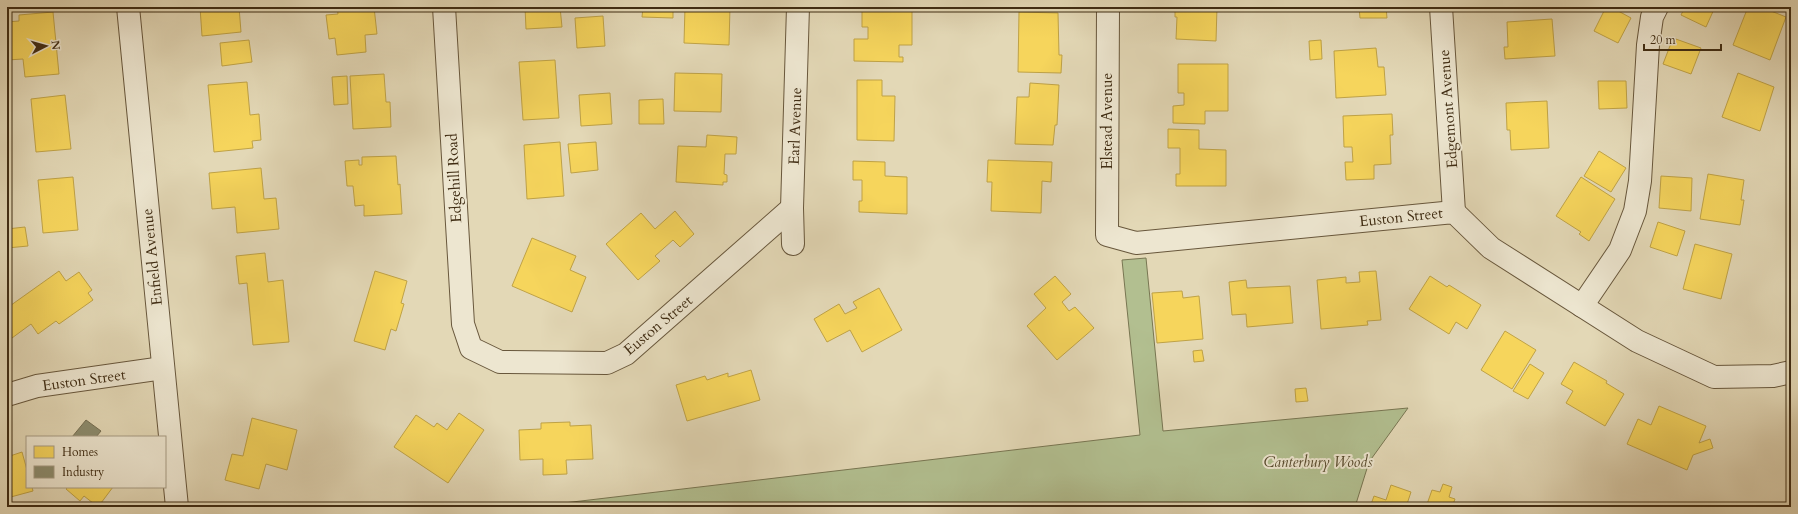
<svg xmlns="http://www.w3.org/2000/svg" width="1798" height="514" font-family="Cardo,serif">
	<style>
		.green { fill: #b2bf90; stroke: #787652 }
		.homes { fill: #f6d55c; stroke: #bfa246 }
		.industry { fill: #8c8c6e; stroke: #756f53 }
		.lines { fill: none; stroke-linecap: round; stroke-linejoin: round }
		.minor-casing { stroke: #68573c; stroke-width: 24 }
		.minor { stroke: #ede6d0; stroke-width: 22 }
		.labels { text-anchor: middle; stroke-width: 4; stroke-linejoin: round; paint-order: stroke }
		.street-label { font-size: 15px; fill: #3f2c13; stroke: #ede6d0 }
		.park-label { font-size: 15px; font-style: italic; fill: #56492c; stroke: #ede6d0 }
	</style>
	<rect width="100%" height="100%" fill="#e3d8b6"/>
	<filter id="stains"><feTurbulence type="fractalNoise" baseFrequency=".005" numOctaves="4"/><feColorMatrix values="0 0 0 0 .2 0 0 0 0 .09 0 0 0 0 .02 0 0 0 .5 -.17"/></filter>
	<radialGradient id="worn" r=".72"><stop offset=".6" stop-color="#630" stop-opacity="0"/><stop offset="1" stop-color="#630" stop-opacity=".3"/></radialGradient>
	<!-- green -->
	<path class="green" d="M1146 258 1163 431 1408 408 1369 462 1355 507H530L1140 435 1122 260Z"/>
	<!-- homes -->
	<g class="homes">
		<path d="M200 7H239L241 32 202 36Z"/>
		<path d="M337 7H374L377 34 365 35 366 52 337 55 335 38 329 39 326 15 338 14Z"/>
		<path d="M525 7H560L562 27 526 29Z"/>
		<path d="M643 7H673V18L642 17Z"/>
		<path d="M685 7H730L729 45 684 43Z"/>
		<path d="M862 7H912V45H899V57H903V62L854 61V39H868V27H862Z"/>
		<path d="M1175 7H1217L1216 41 1176 39 1177 17H1175Z"/>
		<path d="M1359 7H1386L1387 18H1360Z"/>
		<path d="M1606 7H1611L1631 18 1618 43 1594 31Z"/>
		<path d="M1685 7H1715L1706 27 1681 15Z"/>
		<path d="M1748 7H1761L1786 17 1770 60 1733 45Z"/>
		<path d="M53 12 59 74 25 77 23 59 7 60V22L19 21V15Z"/>
		<path d="M1019 12 1058 13 1059 55H1062L1061 73 1018 72Z"/>
		<path d="M603 16 605 46 577 48 575 18Z"/>
		<path d="M1552 19 1555 56 1505 59 1504 47H1508L1507 22Z"/>
		<path d="M1673 38 1701 48 1691 74 1663 64Z"/>
		<path d="M249 40 252 62 222 66 220 43Z"/>
		<path d="M1321 40 1322 59 1310 60 1309 41Z"/>
		<path d="M1376 48 1378 67H1384L1386 95 1336 98 1334 51Z"/>
		<path d="M555 60 559 118 523 120 519 62Z"/>
		<path d="M1178 64H1228V111H1205V124L1173 123V106L1184 105V93H1178Z"/>
		<path d="M675 73 722 74 721 112 674 111Z"/>
		<path d="M1738 73 1774 87 1760 131 1722 117Z"/>
		<path d="M384 74 386 102H390L391 127 353 129 350 76Z"/>
		<path d="M347 76 348 104 334 105 332 77Z"/>
		<path d="M857 80H882V96H895L894 141 857 140Z"/>
		<path d="M1598 81H1626L1627 108 1599 109Z"/>
		<path d="M247 82 250 115 259 114 261 140 252 141 253 148 214 152 208 85Z"/>
		<path d="M1030 83 1059 85 1057 125H1055L1053 145 1015 144 1017 97H1029Z"/>
		<path d="M610 93 612 124 581 126 579 95Z"/>
		<path d="M65 95 71 149 36 152 31 99Z"/>
		<path d="M663 99 664 124H639V100Z"/>
		<path d="M1547 101 1549 148 1511 150 1510 130H1507L1506 103Z"/>
		<path d="M1392 114 1393 135H1390L1391 164 1374 165V179L1346 180 1345 162H1353L1352 147H1344L1343 116Z"/>
		<path d="M1168 129 1199 130V149L1226 150V186H1176V174H1180V148H1168Z"/>
		<path d="M707 135 737 137 736 154H725L724 174 727 175V182H723V185L676 182 678 146 706 147Z"/>
		<path d="M560 142 564 196 527 199 524 145Z"/>
		<path d="M596 142 598 170 571 173 568 144Z"/>
		<path d="M1599 151 1626 168 1611 192 1584 176Z"/>
		<path d="M396 156 398 185 400 184 402 214 364 216V205L355 206 353 186H347L345 161 359 160V165H362V157Z"/>
		<path d="M988 160 1052 162 1051 182 1042 181 1041 213 991 211 992 182H987Z"/>
		<path d="M853 161 885 162V176L907 177V214L859 212V201H862V180H853Z"/>
		<path d="M261 168 264 199 276 198 279 229 237 233 235 207 212 209 209 173Z"/>
		<path d="M1708 174 1744 180 1741 200H1744L1740 225 1700 219Z"/>
		<path d="M1661 176 1692 178 1691 211 1659 208Z"/>
		<path d="M73 177 78 230 43 233 38 180Z"/>
		<path d="M1581 177 1615 199 1589 241 1579 234 1581 232 1556 216Z"/>
		<path d="M675 211 694 234 680 247 673 240 655 256 660 261 638 280 606 244 641 213 655 229Z"/>
		<path d="M1658 222 1685 231 1677 256 1650 247Z"/>
		<path d="M25 227 28 246 7 248V229Z"/>
		<path d="M532 238 576 256 570 270 586 277 572 312 512 286Z"/>
		<path d="M1695 244 1732 254 1721 299 1683 289Z"/>
		<path d="M265 253 268 282 283 280 289 342 253 345 247 283 239 284 236 256Z"/>
		<path d="M59 271 66 281 79 272 92 290 88 293 93 300 59 324 56 321 38 334 31 324 12 338 7 331V308Z"/>
		<path d="M375 271 407 281 401 303 404 304 396 331 391 329 385 350 354 341Z"/>
		<path d="M1376 271 1381 320 1367 321 1368 325 1321 329 1317 280 1346 277V283L1360 282 1359 272Z"/>
		<path d="M1055 276 1071 294 1062 302 1069 311 1075 307 1094 328 1057 360 1027 326 1046 308 1034 294Z"/>
		<path d="M1430 276 1447 287 1449 285 1481 305 1467 329 1456 322 1449 334 1409 309Z"/>
		<path d="M1246 280 1247 288 1290 286 1293 323 1247 327 1246 314 1232 315 1229 282Z"/>
		<path d="M879 288 902 330 862 352 850 330 827 342 814 319 839 304 845 314 857 308 853 302Z"/>
		<path d="M1182 291 1183 298 1199 296 1203 339 1157 343 1152 293Z"/>
		<path d="M1505 331 1536 350 1512 389 1481 370Z"/>
		<path d="M1202 350 1204 361 1194 362 1193 351Z"/>
		<path d="M1574 362 1607 381 1606 383 1624 394 1605 426 1566 403 1573 391 1561 384Z"/>
		<path d="M1530 364 1544 373 1528 399 1513 391Z"/>
		<path d="M751 370 760 400 687 421 676 385 705 376 707 380 728 373V377Z"/>
		<path d="M1306 388 1308 401 1296 402 1295 389Z"/>
		<path d="M1659 406 1706 426 1699 443 1710 439 1713 448 1693 455 1687 470 1627 444 1638 419 1651 425Z"/>
		<path d="M459 413 484 430 448 483 394 447 416 415 434 427 437 423 447 430Z"/>
		<path d="M252 418 297 430 287 470 266 464 259 489 225 480 232 454 243 456Z"/>
		<path d="M570 422V426L591 425 593 459 566 460 567 474 543 475V459L520 460 519 430 541 429V423Z"/>
		<path d="M22 452 27 470V487H32L33 491 7 498V457Z"/>
		<path d="M1443 484 1452 487 1449 497 1455 499 1452 507H1426L1432 490 1440 492Z"/>
		<path d="M1391 485 1411 492 1406 507H1370L1374 496 1386 500Z"/>
		<path d="M68 487H113L98 507 84 496 80 501 66 489Z"/>
	</g>
	<!-- industry -->
	<path class="industry" d="M86 420 101 431 96 437H72Z"/>
	<g class="lines">
		<defs>
			<g id="minor">
				<path d="M128 7 177 507"/>
				<path d="M444 7 463 324 471 348 500 362 607 363 626 354 792 208"/>
				<path d="M1108 7 1107 235 1136 243 1454 212 1491 248 1637 341 1714 377 1773 376 1791 372"/>
				<path d="M1441 7 1454 212"/>
				<path d="M793 244 792 208 798 7"/>
				<path d="M1582 306 1620 250 1635 211 1640 181 1648 45 1652 17 1657 7"/>
				<path d="M7 395 37 386 163 368"/>
			</g>
		</defs>
		<!-- minor casing -->
		<use href="#minor" class="minor-casing"/>
		<!-- minor -->
		<use href="#minor" class="minor"/>
	</g>
	<g class="labels">
		<!-- street labels -->
		<g class="street-label">
			<text transform="translate(1448 109) rotate(-94)" y="5">Edgemont Avenue</text>
			<text transform="translate(1107 121) rotate(-90)" y="5">Elstead Avenue</text>
			<text transform="translate(795 126) rotate(-88)" y="5">Earl Avenue</text>
			<text transform="translate(454 178) rotate(-93)" y="5">Edgehill Road</text>
			<text transform="translate(1401 217) rotate(-6)" y="5">Euston Street</text>
			<text transform="translate(152 257) rotate(-96)" y="5">Enfield Avenue</text>
			<text transform="translate(658 325) rotate(-40)" y="5">Euston Street</text>
			<text transform="translate(84 380) rotate(-8)" y="5">Euston Street</text>
		</g>
		<!-- park labels -->
		<g class="park-label">
			<text x="1318" y="467">Canterbury Woods</text>
		</g>
	</g>
	<!-- margin -->
	<rect width="1798" height="514" fill="none" stroke="#e3d8b6" stroke-width="24"/>
	<rect x="8" y="8" width="1782" height="498" fill="none" stroke="#3f2c13" stroke-width="2"/>
	<rect x="12" y="12" width="1774" height="490" fill="none" stroke="#3f2c13"/>
	<!-- legend -->
	<rect x="26" y="436" width="140" height="52" fill="#ede6d0" stroke="#a79c84"/>
	<rect x="34" y="446" width="20" height="12" fill="#f6d55c" stroke="#a79c84"/>
	<text x="62" y="456" font-size="12" fill="#3f2c13">Homes</text>
	<rect x="34" y="466" width="20" height="12" fill="#8c8c6e" stroke="#a79c84"/>
	<text x="62" y="476" font-size="12" fill="#3f2c13">Industry</text>
	<!-- north arrow -->
	<g transform="translate(46 46) rotate(84)" stroke="#ede6d0" stroke-width="3" paint-order="stroke">
	<path d="M0-3L7 15L0 10L-7 15Z" fill="#3f2c13"/>
	<text y="-6" font-size="11" font-weight="bold" text-anchor="middle" fill="#3f2c13">N</text>
	</g>
	<!-- scale -->
	<path d="M1644 44v6h77v-6" fill="none" stroke="#3f2c13" stroke-width="2"/>
	<text x="1650" y="44" font-size="12" fill="#3f2c13" stroke="#ede6d0" stroke-width="3" paint-order="stroke">20 m</text>
	<rect width="100%" height="100%" filter="url(#stains)"/>
	<rect width="100%" height="100%" fill="url(#worn)"/>
</svg>
